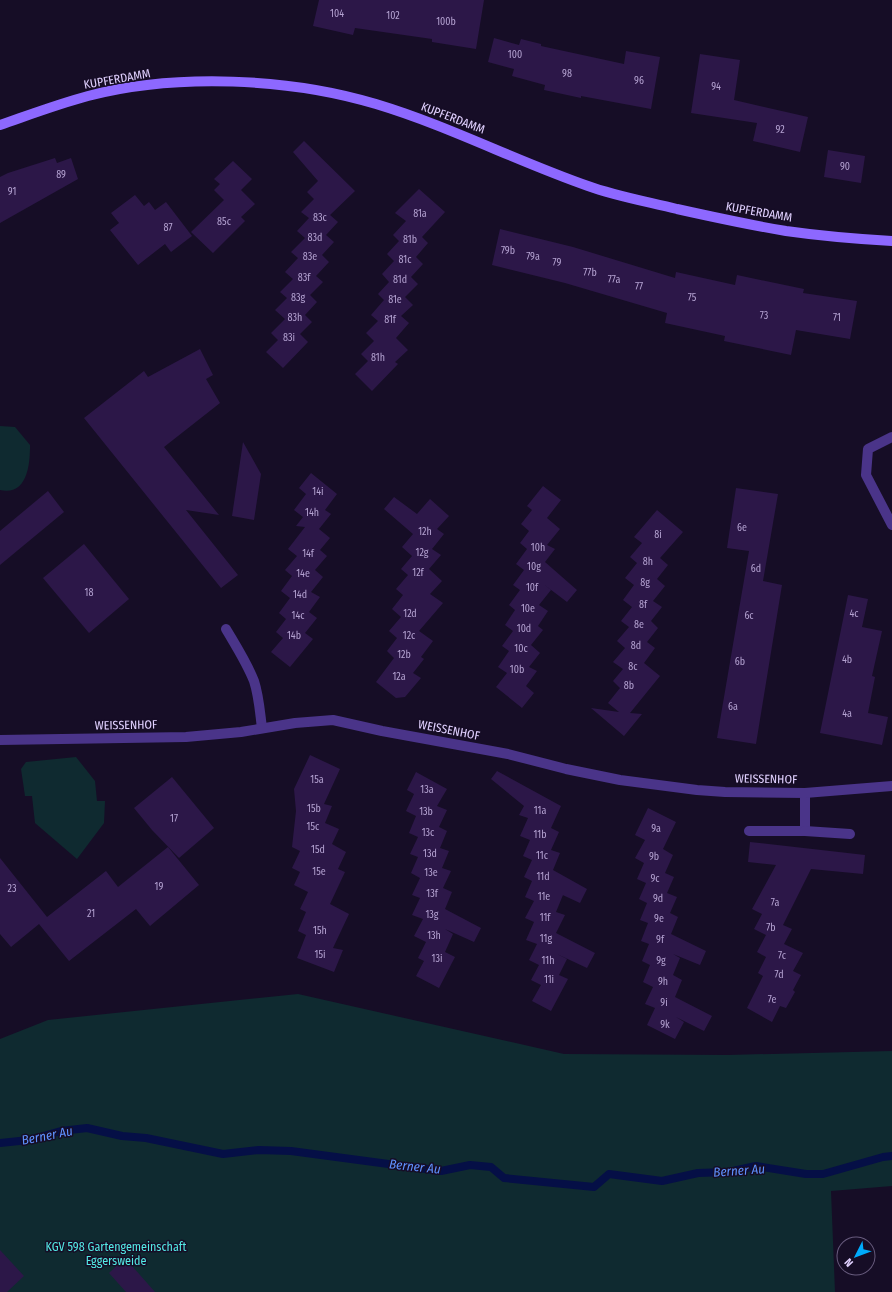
<svg xmlns="http://www.w3.org/2000/svg" width="892" height="1292" font-family="'Fira Sans Condensed',sans-serif">
	<style>
		.green { fill: #0f2a30 }
		.lines { fill: none; stroke-linecap: round; stroke-linejoin: round }
		.stream { stroke: #050f46; stroke-width: 8 }
		.building { fill: #2c1748 }
		.lane { stroke: #4a3489; stroke-width: 10 }
		.street { stroke: #4a3489; stroke-width: 10 }
		.secondary { stroke: #8d68ff; stroke-width: 10 }
		.labels { text-anchor: middle; stroke-width: 3; stroke-linejoin: round; paint-order: stroke }
		.number-label { font-size: 10px; fill: #b4a2d1 }
		.street-label { font-size: 12px; fill: #e1d1ff; stroke: #160d26 }
		.park-label { font-size: 12px; fill: #53eae5; stroke: #160d26 }
		.water-label { font-size: 13px; font-style: italic; fill: #5f92ff; stroke: #160d26 }
	</style>
	<rect width="100%" height="100%" fill="#160d26"/>
	<!-- green -->
	<g class="green">
		<path d="M0 426 15 427 30 445C30 463 28 496 0 490Z"/>
		<path d="M76 757 95 781 97 801H105L104 823 77 859 35 823 32 796H25L21 769 26 762Z"/>
		<path d="M298 994 564 1054 728 1055 892 1051V1186L831 1191 835 1292H0V1039L48 1020Z"/>
	</g>
	<g class="lines">
		<!-- stream -->
		<path class="stream" d="M0 1143 29 1140 61 1131 87 1128 122 1136 146 1138 223 1154 259 1150 291 1151 441 1171 470 1165 491 1167 504 1178 594 1187 609 1174 662 1181 698 1173 728 1172 756 1166 806 1174H823L883 1157 892 1156"/>
	</g>
	<!-- building -->
	<g class="building">
		<path d="M319 0H484L476 49 432 42V39L355 28 353 35 313 26Z"/>
		<path d="M494 38 519 45 521 39 541 44V46L624 64 626 51 660 57 651 109 581 96V98L544 90 545 85 512 76 514 69 488 62Z"/>
		<path d="M700 54 740 60 734 100 808 117 800 152 753 141 757 123 691 113Z"/>
		<path d="M304 141 355 191 330 215 338 222 326 235 334 242 322 255 329 262 316 276 323 282 310 295 317 302 305 315 312 322 300 334 308 342 283 368 266 352 278 340 271 333 285 319 275 310 287 298 280 292 293 279 285 272 298 258 291 252 305 238 297 231 309 218 301 212 314 199 307 192 318 181 293 152Z"/>
		<path d="M828 150 865 156 861 183 824 177Z"/>
		<path d="M55 158 57 163 71 158 78 179 0 223V177L8 173Z"/>
		<path d="M233 161 252 179 241 190 255 204 241 217 245 221 213 253 191 232 224 200 214 190 220 184 214 179Z"/>
		<path d="M419 189 445 212 422 237 428 243 416 257 423 264 411 277 418 284 405 297 413 305 401 316 409 323 396 338 408 350 395 362 398 364 372 391 355 374 368 361 361 354 374 341 366 333 378 321 371 315 384 300 378 294 389 282 382 274 394 261 387 254 399 241 393 235 406 221 395 213Z"/>
		<path d="M135 195 144 206 149 202 155 210 166 202 192 236 171 252 165 244 138 265 110 230 119 223 111 213Z"/>
		<path d="M500 229 573 247 675 278 676 272 735 285 737 275 804 289 803 293 857 301 850 339 796 330 791 355 724 341 725 336 665 323 667 313 565 283 492 265Z"/>
		<path d="M200 349 213 375 206 379 220 403 164 447 219 515 186 510 238 575 221 588 84 418 144 371 148 377Z"/>
		<path d="M243 442 261 474 254 520 232 516Z"/>
		<path d="M311 473 337 494 325 510 331 514 319 529 330 538 320 550 327 556 315 570 323 577 311 592 320 597 309 612 317 618 305 633 313 639 290 667 271 652 283 638 276 632 286 619 279 613 290 598 281 591 292 576 285 570 297 556 288 549 305 527 296 526 303 517 294 510 306 494 299 488Z"/>
		<path d="M543 486 561 500 547 518 560 529 547 545 555 549 545 562 577 590 567 602 542 583 551 590 539 605 548 611 538 626 543 630 531 645 540 653 529 667 537 671 526 686 534 693 522 708 496 687 507 673 498 667 509 651 502 646 513 631 505 625 515 610 509 605 520 590 513 585 524 570 516 564 527 549 520 543 529 531 521 524 532 510 527 506Z"/>
		<path d="M736 488 778 494 763 581 782 585 756 744 717 738 749 551 727 548Z"/>
		<path d="M48 491 64 512 0 565V531Z"/>
		<path d="M394 497 417 514 430 499 449 516 437 529 444 534 432 549 441 555 429 569 442 581 430 594 443 603 419 631 433 641 421 657 424 659 413 673 421 678 405 697 396 698 376 682 394 658 387 651 397 638 389 631 401 617 392 609 403 595 396 589 408 575 401 569 412 556 402 547 413 534 384 509Z"/>
		<path d="M657 510 683 532 660 558 668 565 657 579 665 586 653 601 662 607 651 621 658 628 647 642 655 648 644 663 660 676 630 713 642 714 624 736 591 708 619 712 608 703 620 688 613 681 623 669 613 662 625 648 617 641 629 627 621 621 632 607 623 600 634 585 625 578 637 563 630 557 642 543 634 537Z"/>
		<path d="M84 544 129 599 89 633 43 578Z"/>
		<path d="M848 595 868 599 862 627 882 631 872 676 875 677 868 713 888 717 882 745 820 733Z"/>
		<path d="M310 755 340 769 324 804 332 806 325 823 339 829 332 844 346 852 338 869 345 872 330 904 349 914 333 948 343 950 334 972 297 958 306 935 298 931 306 912 300 909 308 892 294 885 300 872 292 868 300 851 292 847 296 811 294 789Z"/>
		<path d="M497 771 561 806 551 828 559 832 551 850 560 853 553 870 587 889 580 903 554 891 563 895 556 912 565 915 556 933 595 953 587 968 557 954 567 959 559 975 568 979 551 1011 532 1001 541 985 531 980 539 965 529 960 537 944 526 940 534 922 525 918 534 901 525 897 532 881 524 877 532 860 523 856 530 840 520 836 528 818 519 815 524 806 491 779Z"/>
		<path d="M416 772 447 789 437 806 447 810 439 827 447 831 440 848 449 851 442 868 451 871 443 888 452 892 445 909 481 928 474 942 445 929 453 934 445 952 455 957 439 988 416 976 424 961 418 958 426 942 414 936 423 919 412 915 420 898 412 895 420 878 411 873 418 857 410 854 418 837 409 833 416 816 406 811 414 794 407 790Z"/>
		<path d="M172 777 214 828 179 858 152 830 134 808Z"/>
		<path d="M648 808 676 822 663 849 673 855 665 873 674 877 667 893 677 897 670 913 678 917 671 934 706 951 700 965 673 954 680 958 673 975 682 980 675 997 712 1016 704 1031 676 1017 684 1022 675 1039 647 1025 655 1008 645 1004 653 987 643 982 650 965 642 961 649 944 641 941 648 923 640 920 647 903 639 899 646 883 637 879 644 863 635 858 645 840 635 835Z"/>
		<path d="M750 842 865 855 863 874 811 869 783 925 792 929 784 944 803 953 793 971 801 975 793 990 795 992 786 1008 780 1006 772 1022 747 1008 763 976 758 973 766 957 757 952 766 935 754 929 762 914 752 909 776 865 748 862Z"/>
		<path d="M168 847 199 885 150 926 136 909 69 961 39 924 11 947 0 934V858L47 917 106 871 118 887Z"/>
		<path d="M0 1250 24 1276 7 1292H0Z"/>
		<path d="M125 1258 155 1292H126L109 1273Z"/>
	</g>
	<g class="lines">
		<!-- lane -->
		<g class="lane">
			<path d="M892 437 868 449 866 475 892 525"/>
			<path d="M226 629C236 646 247 663 254 681 259 696 260 713 262 728"/>
			<path d="M749 831H805V793"/>
			<path d="M805 831 850 834"/>
		</g>
		<!-- street -->
		<path class="street" d="M0 740 186 737 241 732 295 723 333 720 382 731 508 754 566 769 620 780 697 790 725 792 805 793 892 786"/>
		<!-- secondary -->
		<path class="secondary" d="M0 125C29 115 58 104 88 96 176 73 290 78 376 104 449 126 516 161 588 186 615 196 649 202 677 209 713 217 750 225 786 231 821 236 857 239 892 241"/>
	</g>
	<g class="labels">
		<!-- number labels -->
		<g class="number-label">
			<text x="337" y="17">104</text>
			<text x="393" y="19">102</text>
			<text x="446" y="25">100b</text>
			<text x="515" y="58">100</text>
			<text x="567" y="77">98</text>
			<text x="639" y="84">96</text>
			<text x="716" y="90">94</text>
			<text x="780" y="133">92</text>
			<text x="845" y="170">90</text>
			<text x="61" y="178">89</text>
			<text x="12" y="195">91</text>
			<text x="420" y="217">81a</text>
			<text x="320" y="221">83c</text>
			<text x="224" y="225">85c</text>
			<text x="168" y="231">87</text>
			<text x="315" y="241">83d</text>
			<text x="410" y="243">81b</text>
			<text x="508" y="254">79b</text>
			<text x="310" y="260">83e</text>
			<text x="533" y="260">79a</text>
			<text x="405" y="263">81c</text>
			<text x="557" y="266">79</text>
			<text x="590" y="276">77b</text>
			<text x="304" y="281">83f</text>
			<text x="400" y="283">81d</text>
			<text x="614" y="283">77a</text>
			<text x="639" y="290">77</text>
			<text x="298" y="301">83g</text>
			<text x="692" y="301">75</text>
			<text x="395" y="303">81e</text>
			<text x="764" y="319">73</text>
			<text x="295" y="321">83h</text>
			<text x="837" y="321">71</text>
			<text x="390" y="323">81f</text>
			<text x="289" y="341">83i</text>
			<text x="378" y="361">81h</text>
			<text x="318" y="495">14i</text>
			<text x="312" y="516">14h</text>
			<text x="742" y="531">6e</text>
			<text x="425" y="535">12h</text>
			<text x="658" y="538">8i</text>
			<text x="538" y="551">10h</text>
			<text x="422" y="556">12g</text>
			<text x="308" y="557">14f</text>
			<text x="648" y="565">8h</text>
			<text x="534" y="570">10g</text>
			<text x="756" y="572">6d</text>
			<text x="418" y="576">12f</text>
			<text x="303" y="577">14e</text>
			<text x="645" y="586">8g</text>
			<text x="532" y="591">10f</text>
			<text x="89" y="596">18</text>
			<text x="300" y="598">14d</text>
			<text x="643" y="608">8f</text>
			<text x="528" y="612">10e</text>
			<text x="410" y="617">12d</text>
			<text x="854" y="617">4c</text>
			<text x="298" y="619">14c</text>
			<text x="749" y="619">6c</text>
			<text x="639" y="628">8e</text>
			<text x="524" y="632">10d</text>
			<text x="294" y="639">14b</text>
			<text x="409" y="639">12c</text>
			<text x="636" y="649">8d</text>
			<text x="521" y="652">10c</text>
			<text x="404" y="658">12b</text>
			<text x="847" y="663">4b</text>
			<text x="740" y="665">6b</text>
			<text x="633" y="670">8c</text>
			<text x="517" y="673">10b</text>
			<text x="399" y="680">12a</text>
			<text x="629" y="689">8b</text>
			<text x="733" y="710">6a</text>
			<text x="847" y="717">4a</text>
			<text x="317" y="783">15a</text>
			<text x="427" y="793">13a</text>
			<text x="314" y="812">15b</text>
			<text x="540" y="814">11a</text>
			<text x="426" y="815">13b</text>
			<text x="174" y="822">17</text>
			<text x="313" y="830">15c</text>
			<text x="656" y="832">9a</text>
			<text x="428" y="836">13c</text>
			<text x="540" y="838">11b</text>
			<text x="318" y="853">15d</text>
			<text x="430" y="857">13d</text>
			<text x="542" y="859">11c</text>
			<text x="654" y="860">9b</text>
			<text x="319" y="875">15e</text>
			<text x="431" y="876">13e</text>
			<text x="543" y="880">11d</text>
			<text x="655" y="882">9c</text>
			<text x="159" y="890">19</text>
			<text x="12" y="892">23</text>
			<text x="432" y="897">13f</text>
			<text x="544" y="900">11e</text>
			<text x="658" y="902">9d</text>
			<text x="775" y="906">7a</text>
			<text x="91" y="917">21</text>
			<text x="432" y="918">13g</text>
			<text x="545" y="921">11f</text>
			<text x="659" y="922">9e</text>
			<text x="771" y="931">7b</text>
			<text x="320" y="934">15h</text>
			<text x="434" y="939">13h</text>
			<text x="546" y="942">11g</text>
			<text x="660" y="943">9f</text>
			<text x="320" y="958">15i</text>
			<text x="782" y="959">7c</text>
			<text x="437" y="962">13i</text>
			<text x="548" y="964">11h</text>
			<text x="661" y="964">9g</text>
			<text x="779" y="978">7d</text>
			<text x="549" y="983">11i</text>
			<text x="663" y="985">9h</text>
			<text x="772" y="1003">7e</text>
			<text x="664" y="1006">9i</text>
			<text x="665" y="1028">9k</text>
		</g>
		<!-- street labels -->
		<g class="street-label">
			<text transform="translate(117 79) rotate(-10)" y="4">KUPFERDAMM</text>
			<text transform="translate(453 118) rotate(21)" y="4">KUPFERDAMM</text>
			<text transform="translate(759 212) rotate(10)" y="4">KUPFERDAMM</text>
			<text transform="translate(126 725) rotate(-1)" y="4">WEISSENHOF</text>
			<text transform="translate(449 730) rotate(11)" y="4">WEISSENHOF</text>
			<text transform="translate(766 779) rotate(1)" y="4">WEISSENHOF</text>
		</g>
		<!-- park labels -->
		<g class="park-label">
			<text x="116" y="1251">KGV 598 Gartengemeinschaft<tspan x="116" dy="14">Eggersweide</tspan></text>
		</g>
		<!-- water labels -->
		<g class="water-label">
			<text transform="translate(47 1135) rotate(-11)" y="5">Berner Au</text>
			<text transform="translate(415 1166) rotate(6)" y="5">Berner Au</text>
			<text transform="translate(739 1170) rotate(-4)" y="5">Berner Au</text>
		</g>
	</g>
	<!-- north arrow -->
	<g transform="translate(856 1256) rotate(228)"><circle r="19" fill="#160d26" stroke="#675b7d"/>
	<path d="M0-3L7 15L0 10L-7 15Z" fill="#00abfc"/>
	<text y="-6" font-size="11" font-weight="bold" text-anchor="middle" fill="#e1d1ff">N</text>
	</g>
</svg>
